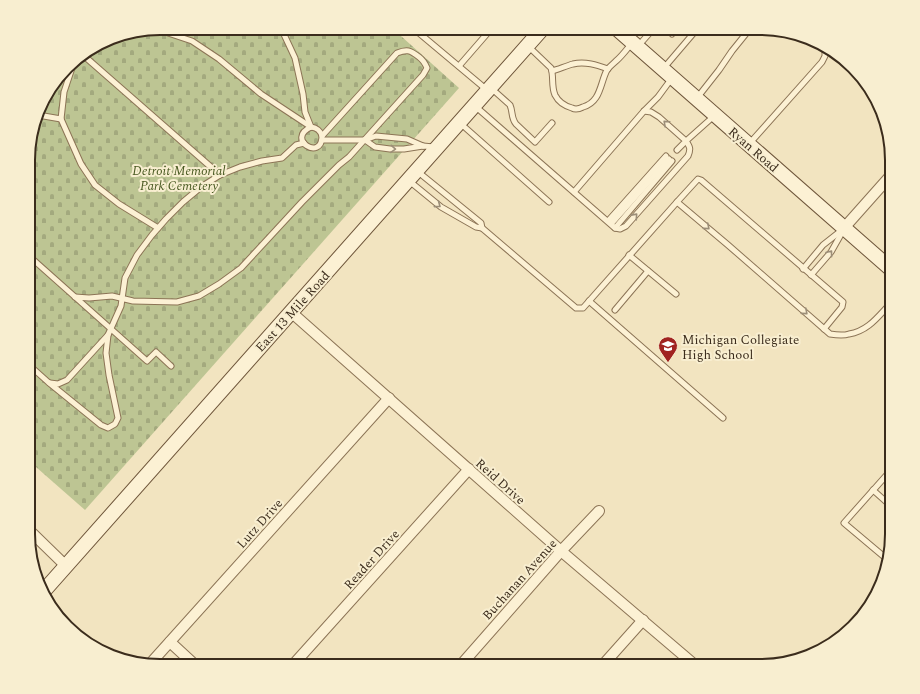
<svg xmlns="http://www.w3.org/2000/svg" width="920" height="694" font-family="Spectral,serif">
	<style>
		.cemetery { fill: url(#cemetery-stones) }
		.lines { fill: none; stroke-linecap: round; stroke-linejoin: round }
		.service-casing { stroke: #8c7456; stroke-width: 7 }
		.minor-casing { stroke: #8c7456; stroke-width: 12 }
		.secondary-casing { stroke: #6e553a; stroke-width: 16 }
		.service { stroke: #fcf1d4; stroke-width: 5 }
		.minor { stroke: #fcf1d4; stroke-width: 10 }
		.secondary { stroke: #fcf1d4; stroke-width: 14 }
		.oneway { stroke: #9c8e78 }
		.labels { text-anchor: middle; stroke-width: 4; stroke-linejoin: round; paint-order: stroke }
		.street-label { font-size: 13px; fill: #3b2c1c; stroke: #f8eed0 }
		.park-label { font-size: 13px; font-style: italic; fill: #495921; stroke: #f8eed0 }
		.poi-label { font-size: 13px; fill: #3b2c1c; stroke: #f8eed0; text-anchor: start }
		.rim { fill: none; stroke: #3b2c1c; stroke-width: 2 }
	</style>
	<defs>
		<pattern id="cemetery-stones" width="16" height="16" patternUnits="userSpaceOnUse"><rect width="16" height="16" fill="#bdc593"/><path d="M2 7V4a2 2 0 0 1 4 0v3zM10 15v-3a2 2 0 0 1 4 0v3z" fill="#a3a97e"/></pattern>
	</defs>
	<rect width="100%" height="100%" fill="#f2e4c0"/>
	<!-- cemetery -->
	<path class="cemetery" d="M160 28H392L459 88 85 510 28 460 29 142 46 94 73 61 117 35Z"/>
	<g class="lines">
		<defs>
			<g id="service">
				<path d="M281 28 295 58 303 94 305 112 311 127"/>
				<path d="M413 28 487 90"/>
				<path d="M666 28 672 34 677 28"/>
				<path d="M156 29 192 41 219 59 261 94 311 127C317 128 320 130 322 136"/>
				<path d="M639 45 654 28"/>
				<path d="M528 46 551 68C554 76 551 86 555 95 558 101 565 106 572 108 576 110 579 109 583 107 601 102 600 83 607 70 609 67 613 64 616 61 622 56 627 49 632 43"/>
				<path d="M84 54 72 68 64 92 61 119 81 164 95 185 119 204 158 228"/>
				<path d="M83 55 220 175"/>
				<path d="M459 66 492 28"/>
				<path d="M663 69 698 28"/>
				<path d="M552 71C559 69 566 66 573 64 585 61 597 65 608 69"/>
				<path d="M491 88 510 105C513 112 511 118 516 124L535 142 552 123"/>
				<path d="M697 98 719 70 732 51 749 30"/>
				<path d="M475 106 615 228 620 229 626 226 688 156C691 149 690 147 686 141L714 116"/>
				<path d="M644 111 651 112 659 117 686 141 677 150"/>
				<path d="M38 115 61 119"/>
				<path d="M460 123 549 202"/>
				<path d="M322 140H365L376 136 407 139 423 146"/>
				<path d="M365 140 375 147 390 149H404L423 146 434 147"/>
				<path d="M749 144 822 62 825 56V47"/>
				<path d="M417 171 481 223 482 228 576 308H583L677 202 698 179 701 180 843 302 842 307 824 329"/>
				<path d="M408 180 441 207 476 227 482 228"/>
				<path d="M574 192 644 111 658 97 672 78"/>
				<path d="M677 202 728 245 830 334C836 335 843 336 849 334 869 331 879 315 892 302"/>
				<path d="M608 221 666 156"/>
				<path d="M611 224 669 159"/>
				<path d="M615 228 672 161"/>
				<path d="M629 255 676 294"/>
				<path d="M29 256 147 361 156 352 171 366"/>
				<path d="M803 269 823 245 842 230"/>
				<path d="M811 275 831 252 844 229"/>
				<path d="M75 297 89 298 112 296 133 301 177 302 199 296 219 284 241 268 302 202 339 165 349 157 423 75 427 68C425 63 423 60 419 57 410 50 407 49 397 53L322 136C322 162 285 139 311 127"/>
				<path d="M589 301 723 418"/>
				<path d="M615 310 648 271"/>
				<path d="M29 365 48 382 101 425 108 428 115 424 118 418 109 375 106 353 108 335 121 306 125 278 137 255 152 235 166 219 183 202 201 187 220 175 240 167 262 161 282 158 296 145 304 143"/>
				<path d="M50 383 58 384 67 380 108 335"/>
				<path d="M873 490 892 507"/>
				<path d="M888 560 844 523 892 469"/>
			</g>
			<g id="minor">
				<path d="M844 228 892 174"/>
				<path d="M291 312 561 551 696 666"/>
				<path d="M28 529 66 566"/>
				<path d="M170 642 196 666"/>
				<path d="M149 665 389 398"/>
				<path d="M292 666 469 469"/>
				<path d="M460 666 561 551 599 511"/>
				<path d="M602 666 643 620"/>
			</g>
			<g id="secondary">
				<path d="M616 28 892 270"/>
				<path d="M42 593 543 28"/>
			</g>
		</defs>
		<!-- service casing -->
		<use href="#service" class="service-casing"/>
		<!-- minor casing -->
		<use href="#minor" class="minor-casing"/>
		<!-- secondary casing -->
		<use href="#secondary" class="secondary-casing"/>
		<!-- service -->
		<use href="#service" class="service"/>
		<!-- minor -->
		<use href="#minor" class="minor"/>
		<!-- secondary -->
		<use href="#secondary" class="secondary"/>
	</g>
	<!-- one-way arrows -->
	<defs><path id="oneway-chevron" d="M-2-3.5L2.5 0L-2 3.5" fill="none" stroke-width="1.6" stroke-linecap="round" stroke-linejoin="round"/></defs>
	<g class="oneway">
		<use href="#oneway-chevron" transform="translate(666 123) rotate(-138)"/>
		<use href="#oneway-chevron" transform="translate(393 149) rotate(4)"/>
		<use href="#oneway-chevron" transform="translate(438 205) rotate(37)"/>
		<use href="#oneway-chevron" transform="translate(635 216) rotate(-48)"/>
		<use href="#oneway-chevron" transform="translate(707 227) rotate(40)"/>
		<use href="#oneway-chevron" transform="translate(830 253) rotate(-53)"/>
		<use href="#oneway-chevron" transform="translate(805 312) rotate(41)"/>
	</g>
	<!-- icons -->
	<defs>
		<symbol id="school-pin" viewBox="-11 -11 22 30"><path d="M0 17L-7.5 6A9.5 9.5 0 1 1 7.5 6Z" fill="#a12321" stroke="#f8eed0"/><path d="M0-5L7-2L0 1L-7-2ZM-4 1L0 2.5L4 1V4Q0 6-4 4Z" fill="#fff"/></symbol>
	</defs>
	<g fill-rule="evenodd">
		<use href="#school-pin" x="657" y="335" width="22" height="30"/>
	</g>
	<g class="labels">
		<!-- street labels -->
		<g class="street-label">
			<text transform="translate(754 149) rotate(41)" y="5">Ryan Road</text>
			<text transform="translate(292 311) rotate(-48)" y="5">East 13 Mile Road</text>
			<text transform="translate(501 481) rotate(42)" y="5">Reid Drive</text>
			<text transform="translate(259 523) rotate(-48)" y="5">Lutz Drive</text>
			<text transform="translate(371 559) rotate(-48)" y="5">Reader Drive</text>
			<text transform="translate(519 579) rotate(-48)" y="5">Buchanan Avenue</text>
		</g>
		<!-- park labels -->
		<g class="park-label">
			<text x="179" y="175">Detroit Memorial<tspan x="179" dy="15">Park Cemetery</tspan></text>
		</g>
		<!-- poi labels -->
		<g class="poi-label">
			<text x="682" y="344">Michigan Collegiate<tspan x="682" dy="15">High School</tspan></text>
		</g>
	</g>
	<!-- crop -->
	<path d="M0 0H920V694H0ZM160 35H760A125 125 0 0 1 885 160V534A125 125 0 0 1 760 659H160A125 125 0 0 1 35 534V160A125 125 0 0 1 160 35Z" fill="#f8eed0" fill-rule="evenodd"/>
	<path class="rim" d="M160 35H760A125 125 0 0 1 885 160V534A125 125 0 0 1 760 659H160A125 125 0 0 1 35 534V160A125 125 0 0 1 160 35Z"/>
</svg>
